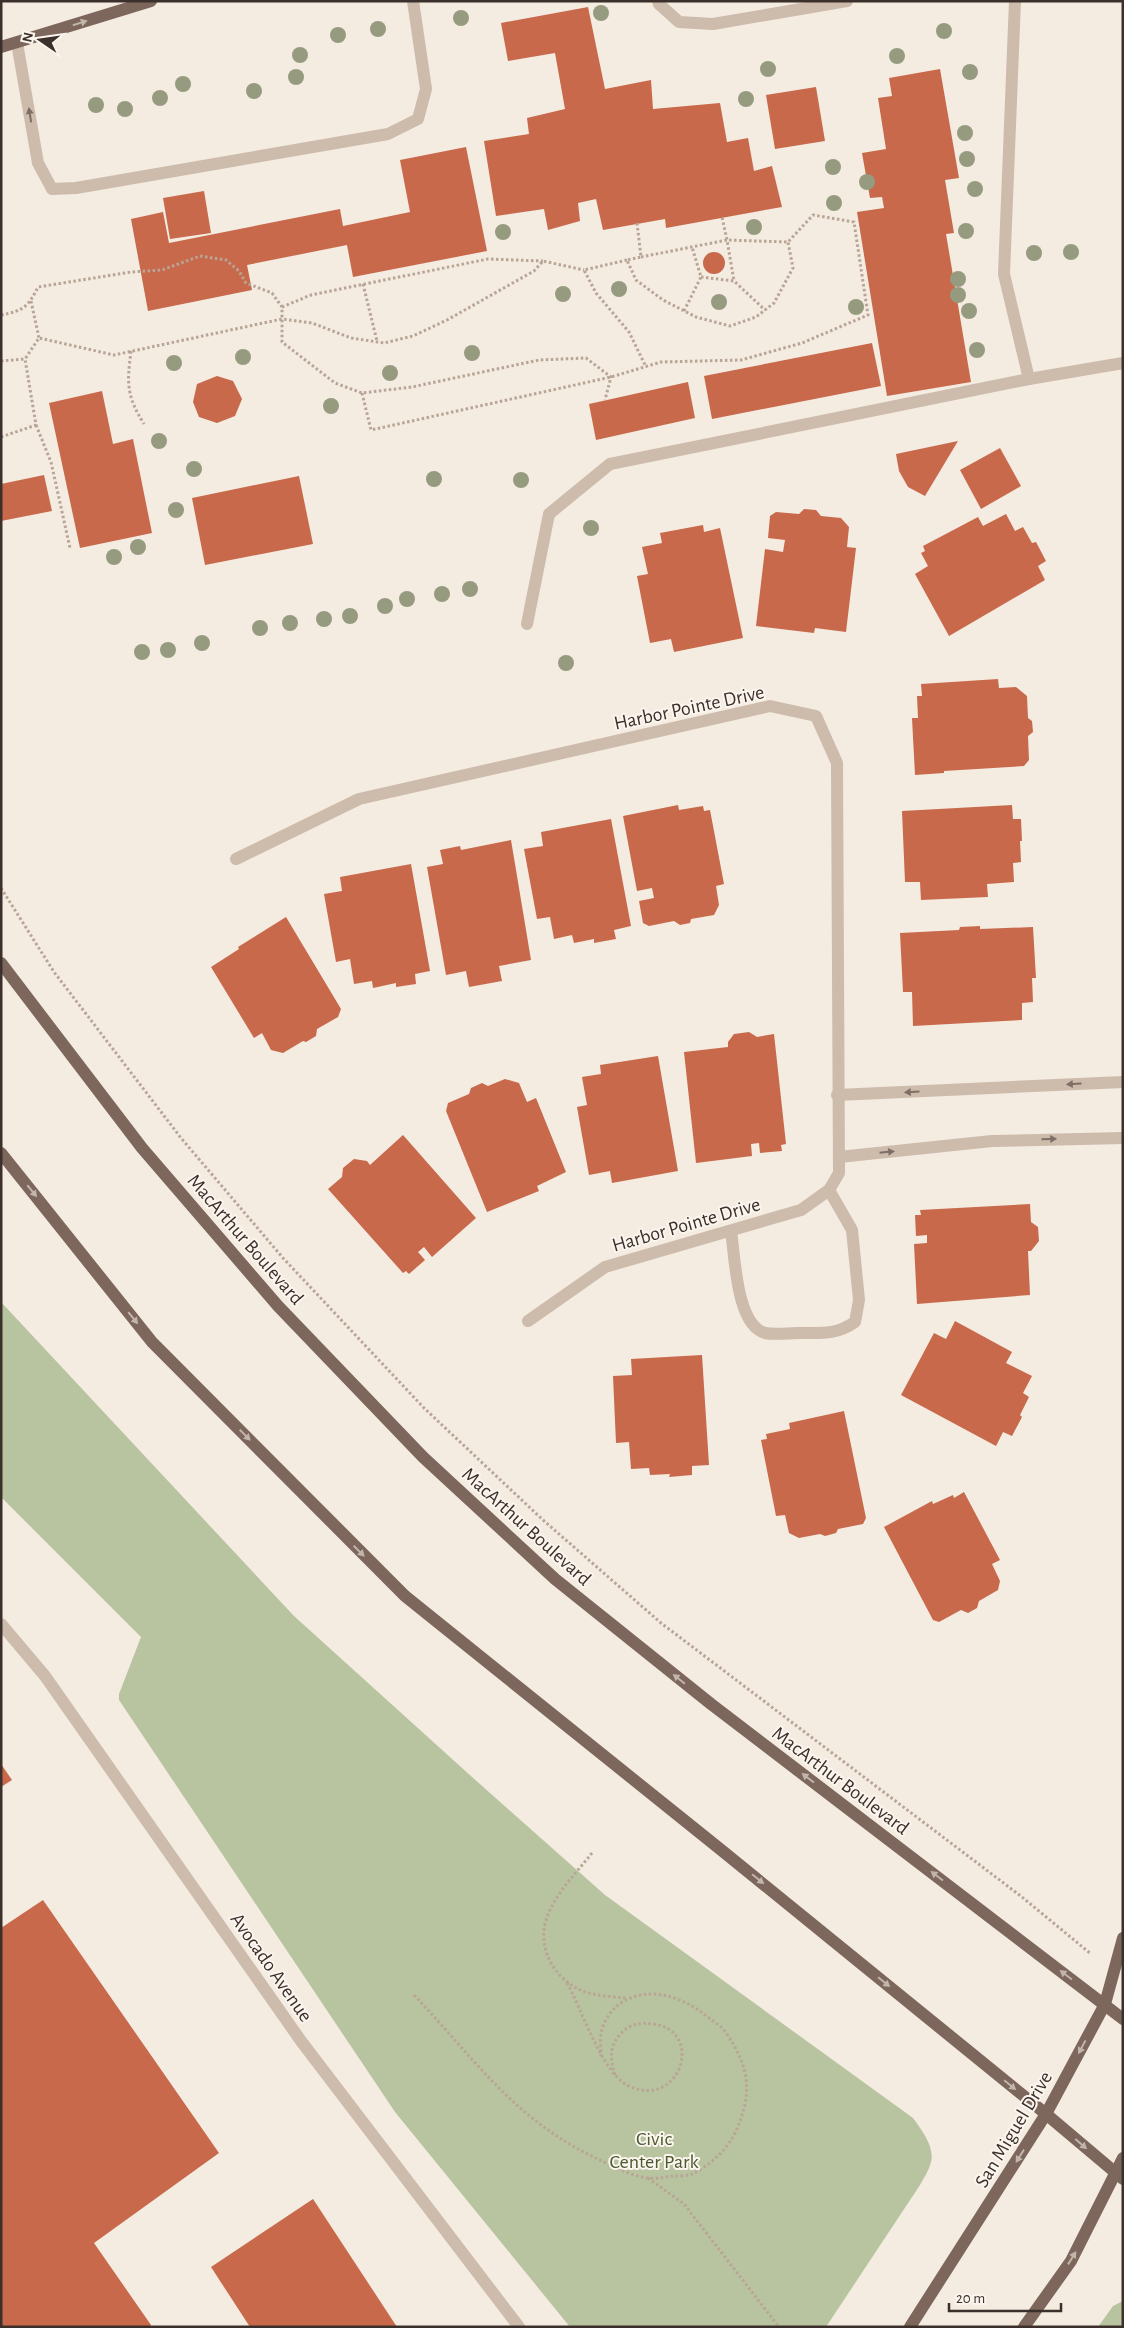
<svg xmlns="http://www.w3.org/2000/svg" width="1124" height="2328" font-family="'Alegreya Sans',sans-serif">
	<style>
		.green { fill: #b8c4a0 }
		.building { fill: #c8694b }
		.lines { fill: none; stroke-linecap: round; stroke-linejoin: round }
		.path { stroke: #b9a596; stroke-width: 3; stroke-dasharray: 2.5 2.5; stroke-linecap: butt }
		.minor { stroke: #cdbbac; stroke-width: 12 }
		.major { stroke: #7d675c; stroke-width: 12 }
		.tree { fill: #969b7f }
		.oneway { fill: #c2b5ac }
		.oneway2 { fill: #7d6f65 }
		.labels { text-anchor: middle; stroke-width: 4; stroke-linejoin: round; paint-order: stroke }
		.street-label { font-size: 20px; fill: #3b302b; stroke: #fbf5ee }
		.park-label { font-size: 20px; fill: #4a5a2e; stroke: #fbf5ee }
	</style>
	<rect width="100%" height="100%" fill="#f4ebe1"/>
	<!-- green -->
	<g class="green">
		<path d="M1 1302 294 1616 472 1777 605 1895 913 2118C921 2129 935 2147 931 2162 929 2170 924 2178 920 2185L826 2327H570L395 2112 119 1700V1694L141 1637 1 1497Z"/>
		<path d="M1123 2301V2327H1098L1113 2306Z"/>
	</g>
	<!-- building -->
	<g class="building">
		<path d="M588 7 605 89 651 80 653 109 720 103 727 142 748 138 754 171 772 166 782 207 666 228 665 219 603 230 596 199 578 203 580 221 548 230 544 209 496 216 484 141 529 134 527 118 565 109 555 53 508 61 501 23Z"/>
		<path d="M940 69 959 178 945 180 954 233 946 234 971 382 887 396 857 212 884 208 882 197 870 198 862 153 886 149 878 98 892 96 889 78Z"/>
		<path d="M816 87 825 141 775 149 766 95Z"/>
		<path d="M466 147 487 251 353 277 347 245 247 265 252 290 148 311 131 219 163 212 169 243 340 209 343 226 410 212 400 160Z"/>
		<path d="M204 191 211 233 170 239 163 198Z"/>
		<circle cx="714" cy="263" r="11"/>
		<path d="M872 343 881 386 712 419 704 376Z"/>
		<path d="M217 376 233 381 242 399 235 416 217 423 199 417 193 402 197 384Z"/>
		<path d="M688 382 695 418 596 440 589 404Z"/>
		<path d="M102 391 113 444 133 439 152 533 80 548 49 403Z"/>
		<path d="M958 441 925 496 908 487 899 471 896 454Z"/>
		<path d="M1000 448 1021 486 981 509 960 470Z"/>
		<path d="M44 475 52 511 1 521V484Z"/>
		<path d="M299 476 313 544 205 565 192 498Z"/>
		<path d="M804 509 816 510 821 516 841 518 849 527 847 547 856 548 846 632 815 628 814 633 756 626 765 549 783 552 785 540 768 538 770 516 776 512 799 514Z"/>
		<path d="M1006 514 1015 531 1023 527 1032 543 1036 542 1046 561 1038 566 1045 580 949 636 915 574 928 566 921 553 925 551 923 546 978 517 983 526Z"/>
		<path d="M703 525 704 532 720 528 743 638 674 652 671 639 650 643 637 576 648 574 642 547 662 543 660 533Z"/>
		<path d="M998 679 999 688 1016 687 1027 696 1028 718 1032 721 1033 732 1028 736 1029 760 1024 766 944 771V773L915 775 912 718H918L917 696H922L921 684Z"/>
		<path d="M678 805 679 810 703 806 704 811 710 810 724 884 716 886 719 905 714 915 691 919 690 923 680 925 674 921 649 926 643 923 639 901 654 898 652 888 637 891 623 816Z"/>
		<path d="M1012 805 1013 819H1021L1022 841H1020L1021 862 1013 863 1014 882 987 884 988 897 921 900 920 882H905L902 811Z"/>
		<path d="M611 819 631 926 614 930 616 939 594 943V939L574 943 572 935 554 939 550 917 537 919 524 849 543 846 541 832Z"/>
		<path d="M511 840 531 960 499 966 502 981 469 987 466 971 446 975 427 867 443 864 440 850 460 846 461 850Z"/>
		<path d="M411 864 430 971 415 974 416 984 396 987V983L373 988 372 981 354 984 350 959 336 962 324 894 342 891 340 877Z"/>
		<path d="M286 917 341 1009 338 1017 317 1029 316 1036 306 1042 303 1041 283 1053 271 1050 262 1033 254 1038 211 967 239 949 238 947Z"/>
		<path d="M980 926V929L1033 927 1036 978H1032L1033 1002 1022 1003V1020L913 1026 912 992H903L900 933 959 930 960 927Z"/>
		<path d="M749 1032 757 1037 774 1034 786 1144 781 1145 782 1151 760 1153 759 1143 751 1144 752 1156 696 1163 684 1052 728 1047V1042L734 1034Z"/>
		<path d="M658 1056 678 1171 612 1183 610 1171 589 1175 577 1107 587 1105 582 1077 601 1074 600 1065Z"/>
		<path d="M505 1079 519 1083 527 1102 536 1098 566 1172 537 1186 539 1191 487 1212 446 1111 448 1103 469 1094 471 1088 482 1083 488 1086Z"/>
		<path d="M403 1135 476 1218 432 1257 424 1247 418 1252 425 1260 409 1274 406 1271 403 1273 328 1189 342 1177 343 1168 354 1159 367 1161 370 1165Z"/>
		<path d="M1030 1204 1031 1222 1038 1227 1039 1241 1031 1251H1028L1030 1295 917 1304 914 1244 927 1243V1235L916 1236 915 1215H921L920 1210Z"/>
		<path d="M955 1321 1012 1352 1006 1363 1032 1376 1023 1393 1029 1397 1020 1415 1022 1417 1012 1436 1003 1432 996 1446 901 1395 934 1333 946 1339Z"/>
		<path d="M702 1355 709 1465 692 1466V1475L669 1477 670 1474 650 1475 649 1468 631 1469 629 1442 616 1443 613 1376 632 1375 631 1359Z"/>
		<path d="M844 1411 866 1518 863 1524 838 1529 836 1533 825 1536 820 1534 799 1538 789 1533 785 1515 776 1516 761 1440 767 1439 766 1434 790 1429 789 1423Z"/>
		<path d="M964 1492 1000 1560 992 1564 1000 1581 998 1590 979 1601 977 1608 968 1613 961 1610 939 1622 933 1620 884 1527 932 1501 933 1504 953 1495 954 1498Z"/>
		<path d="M1 1764 12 1780 1 1787Z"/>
		<path d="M43 1900 219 2153 94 2243 151 2325 149 2327H1V1928Z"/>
		<path d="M313 2199 397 2327H250L211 2267Z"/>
	</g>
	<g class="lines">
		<!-- path -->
		<g class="path">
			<path d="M637 223 641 257 627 260 636 280 663 300 696 317 730 326 756 317 774 303 793 268 788 242"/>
			<path d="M641 257 727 240 734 281"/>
			<path d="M627 260 584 270 596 293 629 332 646 367"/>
			<path d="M701 277 734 281 765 310"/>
			<path d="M363 284 377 341"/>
			<path d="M31 301 39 338"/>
			<path d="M282 307 311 295 488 259 543 261"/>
			<path d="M684 311 701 277 692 247"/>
			<path d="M1 315C23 311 28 307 38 287L131 272 162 270 200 256 226 260 239 271 246 283 272 293 282 307V342L335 383 362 393 412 387 539 360 586 358 611 377 605 400"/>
			<path d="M131 351C127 383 126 395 144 424"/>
			<path d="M1 361 25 359"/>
			<path d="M362 393 371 430 611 377 661 362 741 360 802 343 868 315 854 222 813 215 788 242 727 240 722 217"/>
			<path d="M36 425 51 462 70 548"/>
			<path d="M1 437 36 425 25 359 39 338 114 355 282 319 312 323 351 338 384 343 413 336 447 320 534 271 543 261 584 270"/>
			<path d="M1 888 54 972 181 1138 283 1258 424 1408 543 1520 661 1623 1022 1897 1091 1954"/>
			<path d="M592 1853C577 1872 559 1890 549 1912 534 1945 553 1980 585 1992 598 1996 614 1997 627 1998"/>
			<path d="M567 1983C582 2009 602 2074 629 2086 681 2110 705 2030 653 2024 641 2022 630 2024 621 2033 609 2047 610 2058 615 2075"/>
			<path d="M414 1995C475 2059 514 2120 598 2159 613 2167 630 2175 647 2178 655 2179 665 2177 674 2176 679 2176 687 2176 692 2174 709 2166 727 2150 735 2133 753 2094 750 2069 727 2034 722 2026 711 2020 704 2014 679 1995 645 1985 618 2005 610 2012 603 2022 601 2034 600 2041 601 2049 601 2056"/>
			<path d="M648 2178 684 2204 779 2327"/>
		</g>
		<!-- minor -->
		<g class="minor">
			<path d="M658 1 659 4 679 22 713 24 847 1"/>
			<path d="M1015 1 1004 274 1029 379"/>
			<path d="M17 43 38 163 52 189 76 188 388 134 418 119 426 89 413 1"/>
			<path d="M527 624 549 514 610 464 1029 379 1123 363"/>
			<path d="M236 859 359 799 770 706 816 716 837 763 839 1173 829 1190 801 1210 605 1267 528 1321"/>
			<path d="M837 1095 1123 1082"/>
			<path d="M839 1157 992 1141 1123 1138"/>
			<path d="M731 1231C735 1256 736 1325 765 1333 775 1335 789 1333 800 1333 822 1333 836 1335 855 1322L859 1300 852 1230 829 1190"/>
			<path d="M1 1624 45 1676 301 2041 519 2327"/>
		</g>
		<!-- major -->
		<g class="major">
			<path d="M1 47 151 1"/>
			<path d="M1 963 142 1148 278 1306 423 1457 555 1579 711 1704 1123 2019"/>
			<path d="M1 1153 152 1342 405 1596 720 1849 1046 2114 1123 2179"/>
			<path d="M910 2327 1046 2114 1105 2004 1123 1938"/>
			<path d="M1024 2327 1071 2261 1123 2158"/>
		</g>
	</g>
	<!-- trees -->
	<g class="tree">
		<circle cx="601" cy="13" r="8"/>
		<circle cx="461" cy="18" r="8"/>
		<circle cx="378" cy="29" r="8"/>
		<circle cx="944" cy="31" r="8"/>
		<circle cx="338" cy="35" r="8"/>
		<circle cx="300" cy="55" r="8"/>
		<circle cx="897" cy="56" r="8"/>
		<circle cx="768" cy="69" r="8"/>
		<circle cx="970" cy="72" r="8"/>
		<circle cx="296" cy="77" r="8"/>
		<circle cx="183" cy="84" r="8"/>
		<circle cx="254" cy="91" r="8"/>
		<circle cx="160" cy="98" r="8"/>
		<circle cx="746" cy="99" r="8"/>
		<circle cx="96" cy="105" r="8"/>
		<circle cx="125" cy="109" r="8"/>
		<circle cx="965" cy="133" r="8"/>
		<circle cx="967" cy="159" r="8"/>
		<circle cx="833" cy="167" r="8"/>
		<circle cx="867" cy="182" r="8"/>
		<circle cx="975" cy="189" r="8"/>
		<circle cx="834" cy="203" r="8"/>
		<circle cx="754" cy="227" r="8"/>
		<circle cx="966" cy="231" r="8"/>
		<circle cx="503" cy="232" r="8"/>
		<circle cx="1071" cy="252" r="8"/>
		<circle cx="1034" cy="253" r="8"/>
		<circle cx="958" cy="279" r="8"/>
		<circle cx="619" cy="289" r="8"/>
		<circle cx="563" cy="294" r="8"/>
		<circle cx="958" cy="295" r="8"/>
		<circle cx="719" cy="302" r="8"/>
		<circle cx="856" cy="307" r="8"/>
		<circle cx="969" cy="311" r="8"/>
		<circle cx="977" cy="350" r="8"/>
		<circle cx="472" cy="353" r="8"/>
		<circle cx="243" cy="357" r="8"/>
		<circle cx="174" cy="363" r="8"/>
		<circle cx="390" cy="373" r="8"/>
		<circle cx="331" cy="406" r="8"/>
		<circle cx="159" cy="441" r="8"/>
		<circle cx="194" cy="469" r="8"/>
		<circle cx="434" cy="479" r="8"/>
		<circle cx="521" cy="480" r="8"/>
		<circle cx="176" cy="510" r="8"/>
		<circle cx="591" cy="528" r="8"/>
		<circle cx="138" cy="547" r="8"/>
		<circle cx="114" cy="557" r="8"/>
		<circle cx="470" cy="589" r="8"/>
		<circle cx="442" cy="594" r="8"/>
		<circle cx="407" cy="599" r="8"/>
		<circle cx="385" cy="606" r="8"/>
		<circle cx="350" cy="616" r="8"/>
		<circle cx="324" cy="619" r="8"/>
		<circle cx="290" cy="623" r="8"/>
		<circle cx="260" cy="628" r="8"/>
		<circle cx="202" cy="643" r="8"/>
		<circle cx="168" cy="650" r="8"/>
		<circle cx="142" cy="652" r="8"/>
		<circle cx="566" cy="663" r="8"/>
	</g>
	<!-- one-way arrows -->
	<defs><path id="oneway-solid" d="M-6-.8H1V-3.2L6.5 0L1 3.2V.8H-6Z" transform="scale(1.25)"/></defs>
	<g class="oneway">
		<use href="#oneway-solid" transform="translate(80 23) rotate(-17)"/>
		<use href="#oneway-solid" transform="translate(32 1191) rotate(51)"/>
		<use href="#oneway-solid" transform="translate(133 1318) rotate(51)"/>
		<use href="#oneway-solid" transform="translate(245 1435) rotate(45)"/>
		<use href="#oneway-solid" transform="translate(359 1551) rotate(45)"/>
		<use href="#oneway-solid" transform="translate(679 1679) rotate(-141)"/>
		<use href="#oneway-solid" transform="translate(808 1778) rotate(-143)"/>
		<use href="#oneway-solid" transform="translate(937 1876) rotate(-143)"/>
		<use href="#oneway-solid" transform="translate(758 1879) rotate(39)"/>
		<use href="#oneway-solid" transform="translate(1066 1975) rotate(-143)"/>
		<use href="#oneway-solid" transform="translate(884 1982) rotate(39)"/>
		<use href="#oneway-solid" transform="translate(1082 2047) rotate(118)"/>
		<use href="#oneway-solid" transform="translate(1010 2085) rotate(39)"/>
		<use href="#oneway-solid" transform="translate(1081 2144) rotate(41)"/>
		<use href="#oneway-solid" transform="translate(1020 2156) rotate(122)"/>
		<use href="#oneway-solid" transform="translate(1072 2258) rotate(-58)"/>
	</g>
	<g class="oneway2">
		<use href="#oneway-solid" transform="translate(30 115) rotate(-99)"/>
		<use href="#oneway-solid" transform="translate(1074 1084) rotate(177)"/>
		<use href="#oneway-solid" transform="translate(912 1092) rotate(177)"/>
		<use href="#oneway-solid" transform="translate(1049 1139) rotate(-2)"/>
		<use href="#oneway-solid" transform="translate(887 1152) rotate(-6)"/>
	</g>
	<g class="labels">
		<!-- street labels -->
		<g class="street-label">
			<text transform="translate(689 707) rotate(-12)" y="7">Harbor Pointe Drive</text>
			<text transform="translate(686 1224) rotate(-16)" y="7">Harbor Pointe Drive</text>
			<text transform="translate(246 1239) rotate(49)" y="7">MacArthur Boulevard</text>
			<text transform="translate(527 1526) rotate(42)" y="7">MacArthur Boulevard</text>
			<text transform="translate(841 1780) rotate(37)" y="7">MacArthur Boulevard</text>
			<text transform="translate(272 1967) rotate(55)" y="7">Avocado Avenue</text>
			<text transform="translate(1013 2129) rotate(-59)" y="7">San Miguel Drive</text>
		</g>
		<!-- park labels -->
		<g class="park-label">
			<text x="654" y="2145">Civic<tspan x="654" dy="23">Center Park</tspan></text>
		</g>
	</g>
	<!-- border -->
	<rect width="1124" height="2328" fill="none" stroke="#3b302b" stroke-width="5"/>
	<!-- north arrow -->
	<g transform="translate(40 40) rotate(283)" stroke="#fbf5ee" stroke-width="4" paint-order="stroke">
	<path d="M0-4L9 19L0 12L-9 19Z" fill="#3b302b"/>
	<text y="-8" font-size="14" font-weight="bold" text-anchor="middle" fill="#3b302b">N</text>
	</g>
	<!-- scale -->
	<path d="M949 2303v8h112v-8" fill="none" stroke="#3b302b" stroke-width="2.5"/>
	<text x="956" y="2303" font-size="15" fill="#3b302b" stroke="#fbf5ee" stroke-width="4" paint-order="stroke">20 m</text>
</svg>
